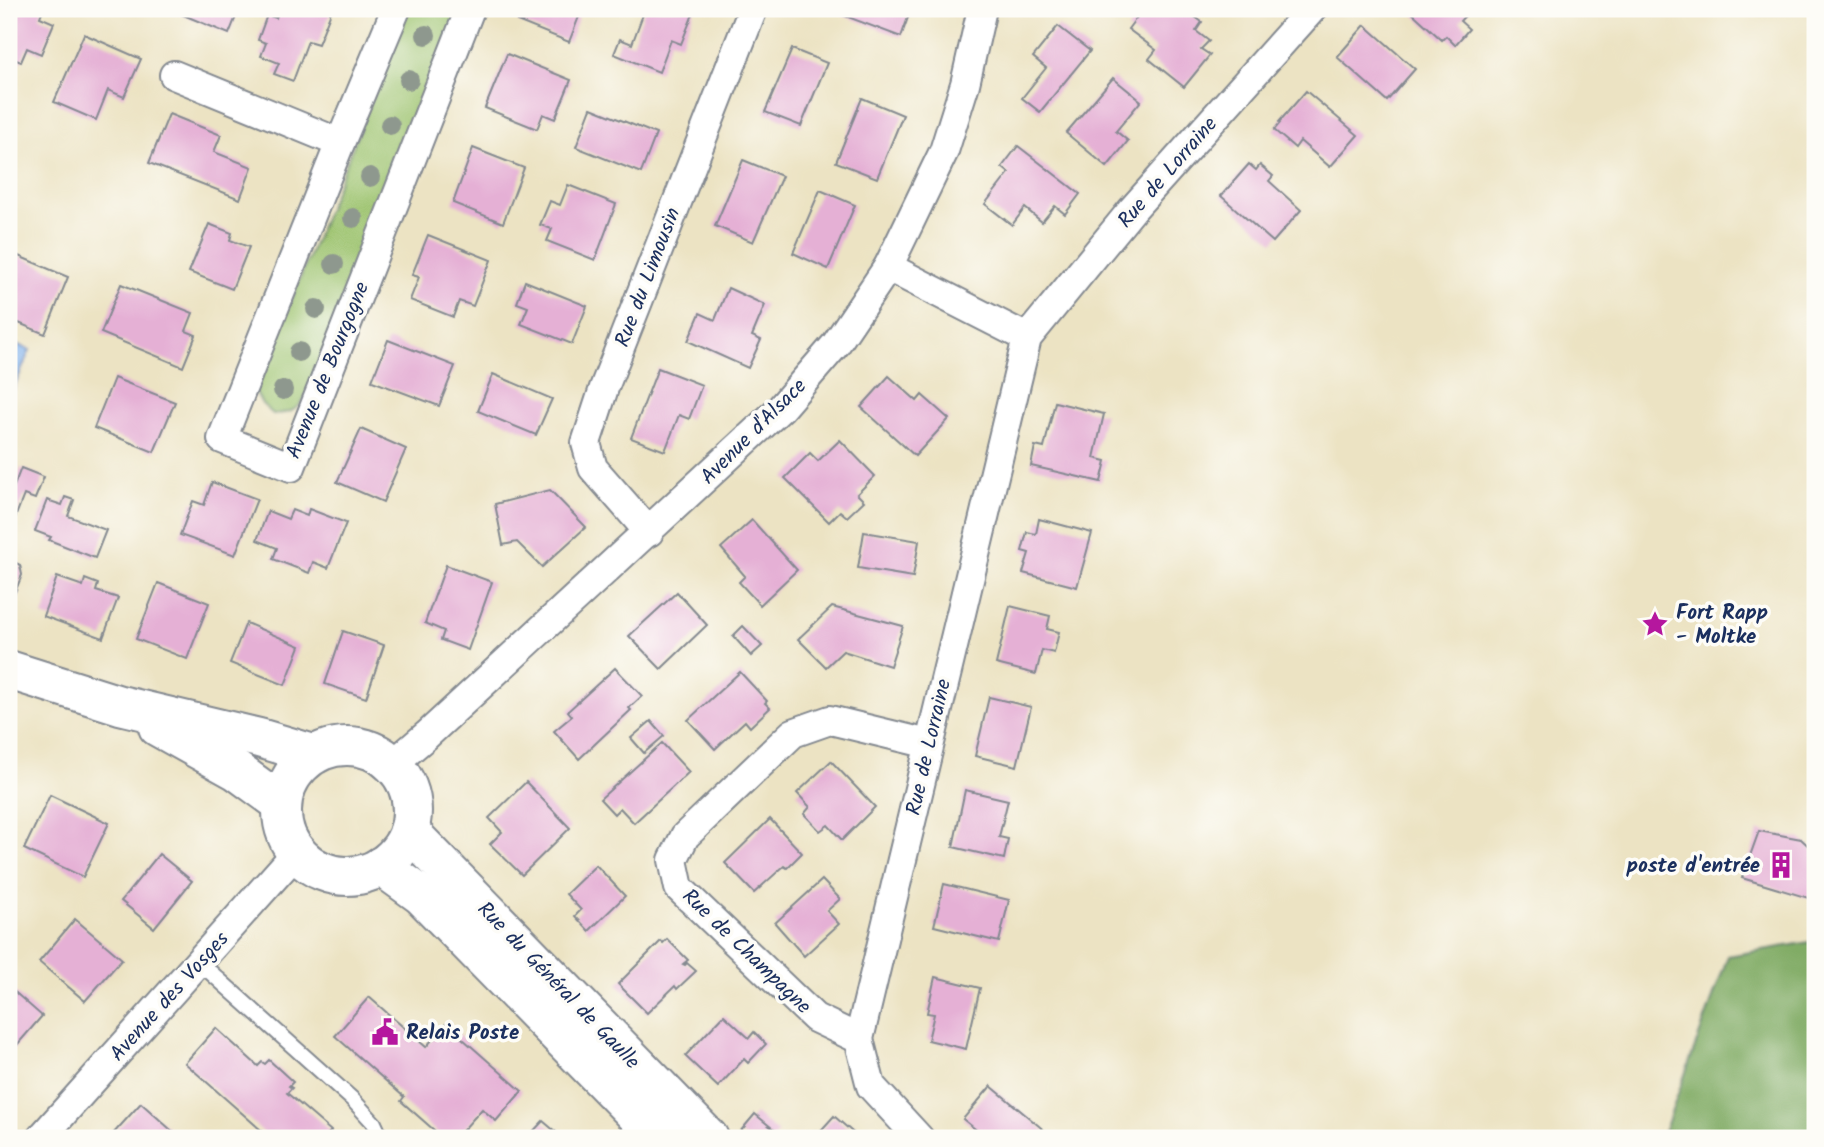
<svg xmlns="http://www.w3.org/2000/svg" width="1824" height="1147" font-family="Kalam,sans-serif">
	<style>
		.green { fill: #9cc36e; stroke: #5c7966; stroke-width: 2 }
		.forest { fill: #7da961; stroke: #4c6c60; stroke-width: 2 }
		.water { fill: #80b1ec; stroke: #4e70a5; stroke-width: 2 }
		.building { fill: #e5b0d5 }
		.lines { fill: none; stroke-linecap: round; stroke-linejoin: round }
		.service-casing { stroke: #848990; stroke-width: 18 }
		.minor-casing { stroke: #848990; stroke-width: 32 }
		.secondary-casing { stroke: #848990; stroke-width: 42 }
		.service { stroke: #fff; stroke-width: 14 }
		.minor { stroke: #fff; stroke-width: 28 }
		.secondary { stroke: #fff; stroke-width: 38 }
		.tree { fill: #8e988e }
		.labels { text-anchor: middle; stroke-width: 7; stroke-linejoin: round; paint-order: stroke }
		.street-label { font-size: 21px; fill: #1b2f5e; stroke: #fdfcf7 }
		.poi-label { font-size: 21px; font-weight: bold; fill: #1b2f5e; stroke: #fdfcf7; text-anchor: start }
	</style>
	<rect width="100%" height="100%" fill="#fdfcf7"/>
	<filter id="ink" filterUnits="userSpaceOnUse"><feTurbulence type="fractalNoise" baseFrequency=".0143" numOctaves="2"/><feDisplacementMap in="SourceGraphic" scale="14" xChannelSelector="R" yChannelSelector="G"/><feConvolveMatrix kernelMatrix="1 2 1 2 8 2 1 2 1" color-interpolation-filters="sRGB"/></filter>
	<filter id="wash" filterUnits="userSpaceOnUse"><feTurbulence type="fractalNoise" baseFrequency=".00686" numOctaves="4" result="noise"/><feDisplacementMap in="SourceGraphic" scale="28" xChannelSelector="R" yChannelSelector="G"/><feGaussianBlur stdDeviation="1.57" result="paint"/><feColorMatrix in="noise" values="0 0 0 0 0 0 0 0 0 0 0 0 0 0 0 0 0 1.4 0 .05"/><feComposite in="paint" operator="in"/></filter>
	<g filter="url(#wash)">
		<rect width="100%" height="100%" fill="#ece3c3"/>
		<!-- green -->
		<path class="green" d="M408 9H460L304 399C295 412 289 413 273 414L262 404 255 391Z"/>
		<!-- forest -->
		<path class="forest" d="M1815 941V1138H1662L1728 956Z"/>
		<!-- water -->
		<path class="water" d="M9 341 30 350 12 392 9 391Z"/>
		<g id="blocks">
			<!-- building -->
			<g class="building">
				<path d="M9 9H43L40 17 54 23 41 54 27 48 21 62 9 57Z"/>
				<path d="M169 9H239L229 34Z"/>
				<path d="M279 9H332L318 44 308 41 293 81 274 74 279 63 261 56 266 43 258 40 267 15 276 18Z"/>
				<path d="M522 9H582L569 42 517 21Z"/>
				<path d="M645 9H695L681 44 671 40 659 72 614 54 620 39 632 44Z"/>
				<path d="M838 9H911L901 37 837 13Z"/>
				<path d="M1143 9H1166L1174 15 1179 9H1184L1202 22 1196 31 1209 41 1201 49 1210 55 1184 87 1149 59 1156 50 1128 29Z"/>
				<path d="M1408 9H1471L1460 21 1469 29 1455 45 1446 36 1442 40Z"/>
				<path d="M1365 25 1415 69 1387 101 1337 57Z"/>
				<path d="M1058 26 1090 51 1040 112 1022 98 1046 68 1033 57Z"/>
				<path d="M84 34 141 59 124 97 108 90 96 120 54 102Z"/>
				<path d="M792 49 827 63 801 126 765 112Z"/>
				<path d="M507 54 571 80 555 119 543 114 537 129 485 108Z"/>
				<path d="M1113 78 1141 101 1116 131 1128 141 1107 167 1066 133Z"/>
				<path d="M1306 91 1358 135 1330 167 1300 141 1295 148 1274 130 1280 123 1279 122Z"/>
				<path d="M862 98 903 115 877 178 836 162Z"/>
				<path d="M591 108 656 134 641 173 576 147Z"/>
				<path d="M169 114 221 135 214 152 252 167 240 199 149 163Z"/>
				<path d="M1018 146 1080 194 1065 214 1055 206 1042 222 1025 208 1012 225 985 204 1009 173 1002 167Z"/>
				<path d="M473 148 524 168 503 223 453 203Z"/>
				<path d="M743 160 782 176 753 242 715 226Z"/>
				<path d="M1249 164 1256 170 1260 165 1273 176 1269 181 1301 210 1273 242 1221 196Z"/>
				<path d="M568 185 616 204 595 260 547 241 552 229 540 225 550 201 560 205Z"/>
				<path d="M820 190 855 205 828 269 793 253Z"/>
				<path d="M209 224 232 233 230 240 249 247 232 289 189 272Z"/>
				<path d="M428 235 491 260 473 306 459 301 453 317 410 300 419 277 412 275Z"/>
				<path d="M9 252 68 277 45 334 9 319Z"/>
				<path d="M525 281 587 306 572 344 521 324 528 307 517 303Z"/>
				<path d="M121 284 193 313 186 331 196 335 183 367 101 333Z"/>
				<path d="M728 288 765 305 752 336 761 340 748 368 688 341 700 313 715 320Z"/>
				<path d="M388 340 455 366 439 406 372 381Z"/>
				<path d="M658 368 702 385 689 419 679 415 665 451 631 438Z"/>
				<path d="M493 374 552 399 536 435 478 411Z"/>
				<path d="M889 376 917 401 922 395 949 419 915 456 861 407Z"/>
				<path d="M114 378 175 402 154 452 94 428Z"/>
				<path d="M1055 402 1104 414 1094 458 1106 461 1101 482 1031 466 1035 446 1044 448Z"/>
				<path d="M361 429 406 449 383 502 337 482Z"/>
				<path d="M840 440 875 476 857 494 864 501 847 517 840 511 829 522 785 478 810 453 818 461Z"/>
				<path d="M21 468 44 477 35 499 24 495 9 533V499Z"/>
				<path d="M212 482 257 499 235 555 180 535 193 501 204 505Z"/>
				<path d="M550 490 586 527 542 567 517 542 503 545 495 504Z"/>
				<path d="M65 497 74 500 68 516 106 530 95 558 49 540 51 537 35 531 47 500 62 505Z"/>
				<path d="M309 509 346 523 328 568 313 562 309 573 273 559 277 548 257 540 268 511 288 519 292 510 307 516Z"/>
				<path d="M1039 519 1092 533 1077 587 1023 573 1029 553 1022 551 1027 532 1036 534Z"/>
				<path d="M752 520 797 570 760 605 739 582 745 576 721 548Z"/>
				<path d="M864 532 919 541 913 577 858 568Z"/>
				<path d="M12 561 20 565 22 575 9 607V564Z"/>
				<path d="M446 565 492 582 468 650 441 640 444 631 425 623Z"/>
				<path d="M57 577 83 586 85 579 98 584 96 591 118 598 103 638 43 616Z"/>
				<path d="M158 583 209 603 187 659 136 639Z"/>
				<path d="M677 592 707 625 661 669 629 636Z"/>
				<path d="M1010 606 1050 616 1047 629 1059 632 1054 653 1042 650 1036 674 996 664Z"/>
				<path d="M832 607 903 626 890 666 843 651 826 667 798 639Z"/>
				<path d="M246 623 300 646 285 685 230 663Z"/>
				<path d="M743 626 762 646 751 656 733 636Z"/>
				<path d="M343 631 384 645 366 698 325 684Z"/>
				<path d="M615 668 642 696 629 708 631 710 579 759 554 731 572 716 568 711Z"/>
				<path d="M740 672 767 701 765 703 770 708 750 727 745 721 715 749 688 720Z"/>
				<path d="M989 697 1031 707 1017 766 975 756Z"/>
				<path d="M651 721 664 736 644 753 631 738Z"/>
				<path d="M662 743 689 772 634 823 620 808 614 814 600 799Z"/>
				<path d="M831 761 875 807 842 840 828 825 820 831 804 814 810 807 797 793Z"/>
				<path d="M526 782 570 828 522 875 490 844 502 832 489 818Z"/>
				<path d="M965 790 1008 800 999 837 1008 839 1004 859 953 847Z"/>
				<path d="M50 795 109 823 83 877 24 849Z"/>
				<path d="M770 819 802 853 787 868 784 866 754 893 725 863Z"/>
				<path d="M1759 831 1801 839 1815 852V900L1742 878Z"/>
				<path d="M159 854 192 881 154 928 121 901Z"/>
				<path d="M596 865 625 896 589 931 575 916 581 910 566 894Z"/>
				<path d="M822 880 840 899 827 911 839 924 804 956 775 923Z"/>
				<path d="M944 884 1009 900 999 942 934 926Z"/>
				<path d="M75 919 122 959 85 1001 39 962Z"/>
				<path d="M667 939 688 960 683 964 685 965 687 963 696 971 677 989 675 986 647 1013 618 984 661 941 663 943Z"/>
				<path d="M935 977 980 988 966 1049 928 1040 934 1014 927 1013Z"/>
				<path d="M9 987 42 1016 10 1053 9 1052Z"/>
				<path d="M369 997 426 1047 446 1024 522 1091 496 1121 482 1109 456 1138H443L401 1101 404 1097 335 1036Z"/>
				<path d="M724 1015 749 1038 754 1032 766 1044 748 1063 744 1059 718 1087 685 1056Z"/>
				<path d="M216 1028 258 1066 262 1062 265 1064 269 1060 293 1082 289 1086 292 1088 287 1093 331 1131 324 1138H270L185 1063Z"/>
				<path d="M991 1086 1045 1131 1039 1138H986L963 1119Z"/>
				<path d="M141 1103 180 1138H115L112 1135Z"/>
				<path d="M755 1114 778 1133 774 1138H745L739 1133Z"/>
				<path d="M834 1116 859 1138H814Z"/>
				<path d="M543 1121 563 1138H527Z"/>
			</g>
		</g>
	</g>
	<g filter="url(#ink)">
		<use href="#blocks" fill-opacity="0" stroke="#848990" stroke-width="2"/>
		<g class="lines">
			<defs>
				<path id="service" d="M199 962 352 1099 374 1123 381 1138"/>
				<g id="minor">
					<path d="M396 9 340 143 222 439 291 467 470 9"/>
					<path d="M174 75 340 143"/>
					<path d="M888 267 1027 338"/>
					<path d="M649 532 593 468 586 443 604 388 753 9"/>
					<path d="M393 764 427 735 781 408 836 344 888 267 944 151 965 84 982 9"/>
					<path d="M859 1039 815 1018 679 888 673 860 685 836 793 733 830 720 929 744"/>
					<path d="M41 1138 296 853"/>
					<path d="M919 1138 871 1086 859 1039 1027 338 1132 210 1312 9"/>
				</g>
				<g id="secondary">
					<path d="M9 670 120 705 259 738 313 754"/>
					<path d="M158 727 237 771 281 803"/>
					<circle cx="347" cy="811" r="65"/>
					<path d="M409 831 709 1138"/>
					<path d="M381 866 421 895 659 1138"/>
				</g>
			</defs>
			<!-- service casing -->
			<use href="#service" class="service-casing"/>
			<!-- minor casing -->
			<use href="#minor" class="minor-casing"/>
			<!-- secondary casing -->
			<use href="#secondary" class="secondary-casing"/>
			<!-- service -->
			<use href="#service" class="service"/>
			<!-- minor -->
			<use href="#minor" class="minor"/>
			<!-- secondary -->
			<use href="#secondary" class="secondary"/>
		</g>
		<!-- trees -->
		<g class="tree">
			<circle cx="426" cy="35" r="10"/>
			<circle cx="409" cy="80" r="10"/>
			<circle cx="390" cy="125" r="10"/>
			<circle cx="370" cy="177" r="10"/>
			<circle cx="353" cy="218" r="10"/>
			<circle cx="334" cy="264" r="10"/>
			<circle cx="316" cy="309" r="10"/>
			<circle cx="299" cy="352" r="10"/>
			<circle cx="283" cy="390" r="10"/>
		</g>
	</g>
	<!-- icons -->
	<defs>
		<symbol id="sight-bare" viewBox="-9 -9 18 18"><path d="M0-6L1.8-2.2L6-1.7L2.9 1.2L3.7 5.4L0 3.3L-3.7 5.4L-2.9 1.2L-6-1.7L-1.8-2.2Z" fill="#b5179e" stroke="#fdfcf7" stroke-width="2.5" paint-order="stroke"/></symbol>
		<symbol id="building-bare" viewBox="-9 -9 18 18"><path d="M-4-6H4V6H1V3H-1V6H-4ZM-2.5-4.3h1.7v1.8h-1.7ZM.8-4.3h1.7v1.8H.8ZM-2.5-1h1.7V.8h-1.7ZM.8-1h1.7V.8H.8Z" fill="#b5179e" stroke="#fdfcf7" stroke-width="2.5" paint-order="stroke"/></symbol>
		<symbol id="civic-bare" viewBox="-9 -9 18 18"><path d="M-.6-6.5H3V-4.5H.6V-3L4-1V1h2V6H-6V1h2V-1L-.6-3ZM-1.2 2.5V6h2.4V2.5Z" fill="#b5179e" stroke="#fdfcf7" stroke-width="2.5" paint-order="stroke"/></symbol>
	</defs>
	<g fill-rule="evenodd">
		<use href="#sight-bare" x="1636" y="605" width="38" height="38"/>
		<use href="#building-bare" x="1762" y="846" width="38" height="38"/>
		<use href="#civic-bare" x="366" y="1013" width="38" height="38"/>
	</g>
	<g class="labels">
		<!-- street labels -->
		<g class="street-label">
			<text transform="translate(1167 172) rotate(-49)" y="7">Rue de Lorraine</text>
			<text transform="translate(647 277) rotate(-69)" y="7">Rue du Limousin</text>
			<text transform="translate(327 370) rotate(-68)" y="7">Avenue de Bourgogne</text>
			<text transform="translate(753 431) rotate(-45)" y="7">Avenue d'Alsace</text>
			<text transform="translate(928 747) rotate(-77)" y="7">Rue de Lorraine</text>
			<text transform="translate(747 951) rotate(44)" y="7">Rue de Champagne</text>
			<text transform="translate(559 985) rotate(46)" y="7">Rue du Général de Gaulle</text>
			<text transform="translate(169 996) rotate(-48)" y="7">Avenue des Vosges</text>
		</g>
		<!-- poi labels -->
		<g class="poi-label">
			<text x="1676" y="619">Fort Rapp<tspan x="1676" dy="24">- Moltke</tspan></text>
			<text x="1760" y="872" text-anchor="end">poste d'entrée</text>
			<text x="406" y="1039">Relais Poste</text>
		</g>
	</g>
	<!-- margin -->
	<rect width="1824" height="1147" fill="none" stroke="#fdfcf7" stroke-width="35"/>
</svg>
